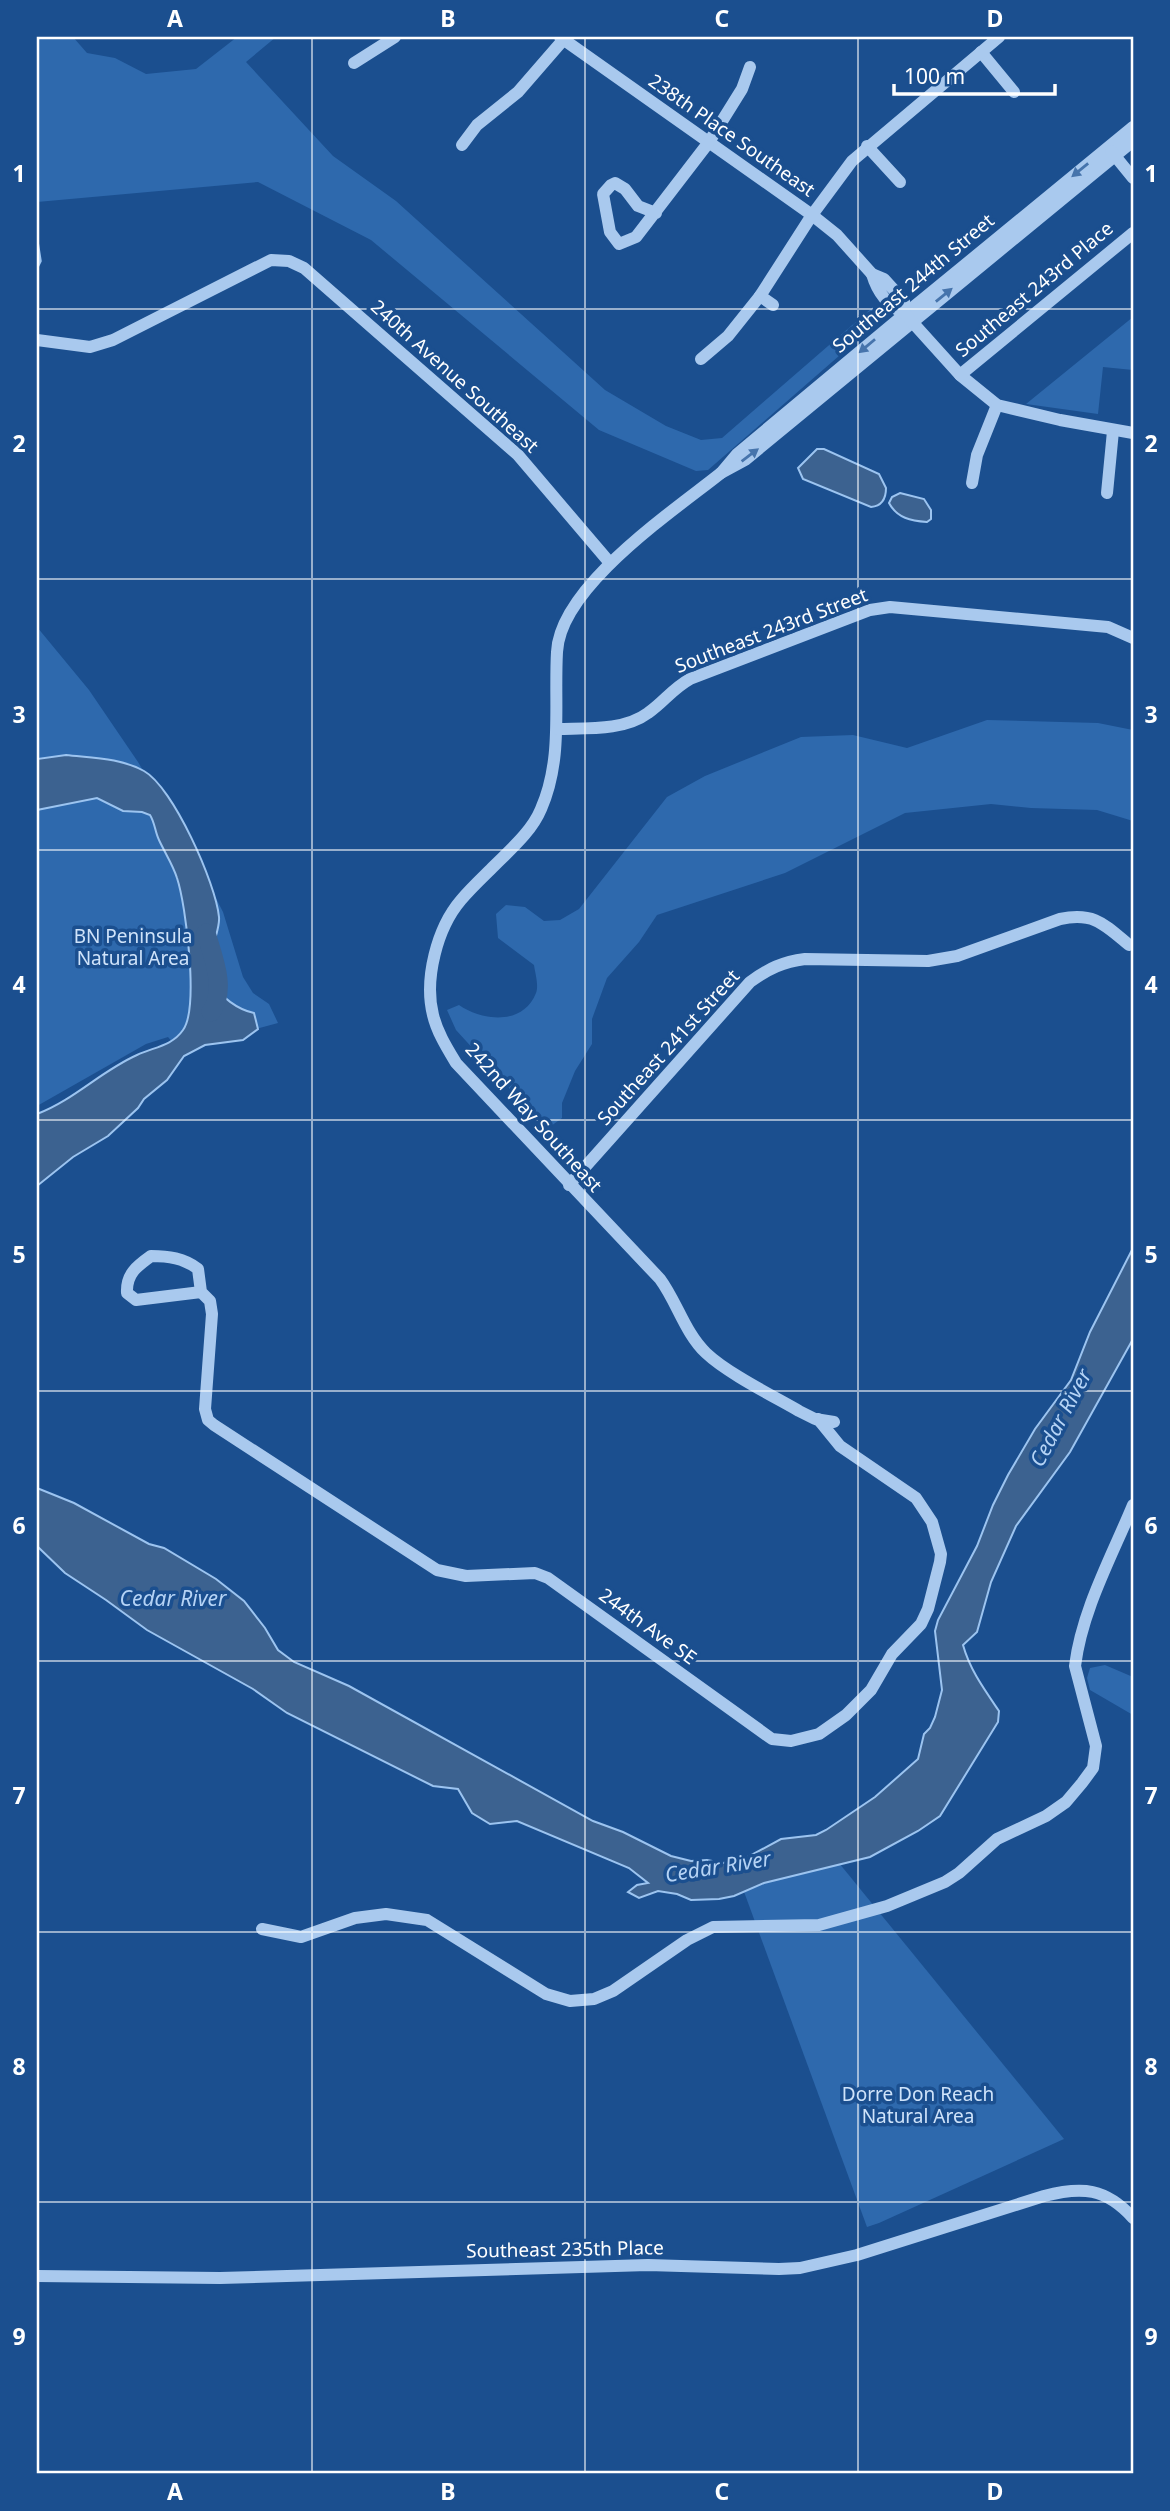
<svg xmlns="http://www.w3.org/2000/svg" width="1170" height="2511" font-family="'Noto Sans',sans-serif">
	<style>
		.green { fill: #2e69ad }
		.water { fill: #3c6290; stroke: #9cc4f0; stroke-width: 2 }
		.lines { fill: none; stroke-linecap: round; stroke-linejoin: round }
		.stream { stroke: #9cc4f0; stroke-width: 3.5 }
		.river { stroke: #3c6290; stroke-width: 19 }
		.minor { stroke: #a9c9ee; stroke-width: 12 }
		.oneway { fill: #4674ac }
		.grid { fill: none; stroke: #fff; stroke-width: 2; stroke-opacity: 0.55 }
		.labels { text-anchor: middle; stroke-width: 7; stroke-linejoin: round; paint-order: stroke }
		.street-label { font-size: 19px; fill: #fff; stroke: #1b4f8f }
		.park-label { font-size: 19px; fill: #cfe3fa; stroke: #1b4f8f }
		.water-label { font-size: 21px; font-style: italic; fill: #b5d3f5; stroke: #1b4f8f }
		.neatline { fill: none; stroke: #fff; stroke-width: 2.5 }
		.grid-label { font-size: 23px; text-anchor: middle; font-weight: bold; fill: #fff }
	</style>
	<rect width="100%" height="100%" fill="#1b4f8f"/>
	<!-- green -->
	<g class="green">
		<path d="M37 37H73L87 53 115 58 146 74 196 69 237 37H276L246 62 333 156 396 201 605 390 666 426 701 440 722 438 873 307 871 328 708 470 696 471 599 430 371 240 258 182 37 202Z"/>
		<path d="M1133 317V370L1103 367 1098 414 1026 404Z"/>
		<path d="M37 627 89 690 138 762 196 859 223 912 243 977 253 993 269 1004 278 1023 179 1050 168 1037 146 1044 37 1106Z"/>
		<path d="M987 720 1098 723 1133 730V821L1097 810 1031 808 991 804 905 813 785 873 657 915 639 942 607 978 592 1019V1044L575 1071 562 1103V1118L551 1126 537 1119 456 1030 447 1010 459 1005C482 1021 523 1026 536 993 539 985 535 973 534 965L498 938 496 914 506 905 525 907 544 921 560 920 579 909 667 797 705 776 801 737 853 735 907 748Z"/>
		<path d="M1105 1665 1133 1677V1715L1090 1690 1087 1678 1090 1668Z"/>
		<path d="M839 1863 1064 2139 879 2223 867 2227 743 1889 762 1881Z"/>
	</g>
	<!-- water -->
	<g class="water">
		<path d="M817 449H824L879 474 886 488C886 499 882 506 871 507L803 479 798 468Z"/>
		<path d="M900 493 924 499 931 510V519L927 522C911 521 897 518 889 503L892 497Z"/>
		<path d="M66 755C92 758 121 758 144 771 173 787 216 884 219 917 220 927 214 939 213 949 212 957 211 973 213 981 219 997 239 1010 254 1013L258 1029 243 1040 205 1045 184 1056 167 1080 144 1099 138 1108 108 1136 73 1157 37 1186V1114C74 1100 101 1071 137 1055 154 1047 172 1046 183 1030 199 1008 186 905 177 878 173 865 165 853 159 840 155 832 155 823 150 815L142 812 123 811 97 798 37 810V759Z"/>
		<path d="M1133 1248V1339L1070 1452 1016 1526 991 1582 977 1632 963 1645C970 1670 984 1689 999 1711L998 1722 940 1816 918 1831 870 1857 764 1883 734 1896 719 1899 691 1900 677 1894 658 1891 639 1898 628 1892 637 1885 648 1883 629 1868 517 1821 490 1824 472 1813 458 1789 433 1786 287 1713 253 1689 147 1630 106 1600 65 1573 37 1546V1488L74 1503 149 1544 164 1548 216 1579 244 1601 265 1628 278 1650 294 1662 349 1686 593 1821 623 1832 671 1856 691 1861 707 1860 723 1863 746 1858 781 1839 816 1835 826 1830 875 1797 918 1759 924 1734 930 1728 935 1717 942 1690 935 1631 938 1620 977 1546 993 1505 1008 1475 1035 1429 1071 1380 1090 1332Z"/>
	</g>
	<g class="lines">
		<!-- stream -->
		<path class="stream" d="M37 242 40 261 37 267"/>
		<!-- river -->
		<path class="river" d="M206 933C213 957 227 989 211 1012"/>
		<!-- minor -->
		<g class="minor">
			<path d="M560 37 812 215 837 235 872 274"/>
			<path d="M981 52 1014 92"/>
			<path d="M354 63 395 37"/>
			<path d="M1133 127 905 314 737 454 721 473 745 460 1133 141"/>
			<path d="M462 145 477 125 518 92 564 39"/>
			<path d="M867 146 900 182"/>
			<path d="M1111 151 1133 178"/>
			<path d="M656 213 638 206 625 189 615 183 611 185 603 194 610 232 619 244 636 237 709 142 742 89 750 67"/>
			<path d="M760 296 773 305"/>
			<path d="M905 314 904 301 884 279 872 274C877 291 888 306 905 314L960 375 997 405 1060 420 1133 433"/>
			<path d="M37 340 90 347 113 340 271 260 289 261 304 268 518 455 610 563"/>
			<path d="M701 359 728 336 760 296 812 215 852 161 999 37"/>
			<path d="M960 375 1133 233"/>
			<path d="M721 473C672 512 560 587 557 652 554 705 563 759 541 809 532 831 511 849 494 866 483 877 471 888 461 900 437 928 424 979 433 1015 437 1032 447 1048 456 1063L660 1279C677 1302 685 1333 706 1353 727 1373 773 1396 799 1411L815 1419 834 1422"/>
			<path d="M972 483 977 455 997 405"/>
			<path d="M1107 493 1113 431"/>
			<path d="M558 729C586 728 624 731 648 713 664 702 672 689 690 679L870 610 890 607 1108 627 1133 638"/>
			<path d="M569 1185 750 982C769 968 783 962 805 959L928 961 957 956 1060 919C1094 912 1104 924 1129 945"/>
			<path d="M201 1292 198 1269C184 1258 168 1256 151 1256 137 1266 126 1274 127 1293L136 1300 201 1292 210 1301 212 1314 205 1409 208 1420 214 1425 437 1570 466 1576 535 1573 548 1578 772 1739 791 1741 819 1734 846 1715 871 1690 892 1654 921 1624 928 1609 940 1562 941 1554 932 1522 916 1498 840 1446 818 1419"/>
			<path d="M262 1929 301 1937 355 1918 386 1914 427 1920 546 1994 570 2001 594 1999 613 1991 687 1940 713 1927 819 1925 887 1906 945 1882 959 1873 997 1839 1046 1816 1066 1802 1082 1783 1093 1768 1096 1746 1075 1666C1082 1610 1112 1556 1133 1505"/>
			<path d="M37 2276 220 2278 648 2265 779 2269 800 2268 857 2255 1044 2196C1082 2186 1106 2188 1133 2218"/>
		</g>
	</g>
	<!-- one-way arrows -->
	<defs><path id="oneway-solid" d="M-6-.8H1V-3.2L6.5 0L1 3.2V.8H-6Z" transform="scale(1.75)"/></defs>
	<g class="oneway">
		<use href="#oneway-solid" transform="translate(1080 170) rotate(141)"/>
		<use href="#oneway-solid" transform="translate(944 295) rotate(-39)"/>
		<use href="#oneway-solid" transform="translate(867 346) rotate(140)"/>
		<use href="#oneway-solid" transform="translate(750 455) rotate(-37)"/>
	</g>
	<!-- grid -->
	<path class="grid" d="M312 37V2474M585 37V2474M858 37V2474M37 309H1133M37 579H1133M37 850H1133M37 1120H1133M37 1391H1133M37 1661H1133M37 1932H1133M37 2202H1133"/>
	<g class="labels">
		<!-- street labels -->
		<g class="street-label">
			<text transform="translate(732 135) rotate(35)" y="7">238th Place Southeast</text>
			<text transform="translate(913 283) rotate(-40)" y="7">Southeast 244th Street</text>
			<text transform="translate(1034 289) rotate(-40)" y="7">Southeast 243rd Place</text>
			<text transform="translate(455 376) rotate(42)" y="7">240th Avenue Southeast</text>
			<text transform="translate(771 630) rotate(-21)" y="7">Southeast 243rd Street</text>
			<text transform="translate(668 1047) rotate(-48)" y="7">Southeast 241st Street</text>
			<text transform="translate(534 1117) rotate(48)" y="7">242nd Way Southeast</text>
			<text transform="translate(648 1626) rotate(36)" y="7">244th Ave SE</text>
			<text transform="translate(565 2249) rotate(-1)" y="7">Southeast 235th Place</text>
		</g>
		<!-- park labels -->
		<g class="park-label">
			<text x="133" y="943">BN Peninsula<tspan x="133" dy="22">Natural Area</tspan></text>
			<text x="918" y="2101">Dorre Don Reach<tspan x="918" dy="22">Natural Area</tspan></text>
		</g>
		<!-- water labels -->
		<g class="water-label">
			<text transform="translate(1061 1418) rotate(-62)" y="7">Cedar River</text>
			<text x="173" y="1606">Cedar River</text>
			<text transform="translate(718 1867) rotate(-9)" y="7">Cedar River</text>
		</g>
	</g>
	<!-- border -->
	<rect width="1170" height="2511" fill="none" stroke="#1b4f8f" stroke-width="77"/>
	<!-- scale -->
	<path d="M894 84v10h161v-10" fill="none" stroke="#ffffff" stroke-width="3.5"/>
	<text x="904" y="84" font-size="21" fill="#ffffff" stroke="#1b4f8f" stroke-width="5" paint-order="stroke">100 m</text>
	<rect x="38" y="38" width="1094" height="2434" class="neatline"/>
	<g class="grid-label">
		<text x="175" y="27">A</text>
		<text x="448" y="27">B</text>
		<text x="722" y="27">C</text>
		<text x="995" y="27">D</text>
		<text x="19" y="182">1</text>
		<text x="1151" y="182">1</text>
		<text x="19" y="452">2</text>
		<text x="1151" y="452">2</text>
		<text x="19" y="723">3</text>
		<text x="1151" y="723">3</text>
		<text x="19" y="993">4</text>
		<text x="1151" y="993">4</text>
		<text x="19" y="1263">5</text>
		<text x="1151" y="1263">5</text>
		<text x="19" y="1534">6</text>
		<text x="1151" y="1534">6</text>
		<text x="19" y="1804">7</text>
		<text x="1151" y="1804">7</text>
		<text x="19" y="2075">8</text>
		<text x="1151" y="2075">8</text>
		<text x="19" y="2345">9</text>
		<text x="1151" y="2345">9</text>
		<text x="175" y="2500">A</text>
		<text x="448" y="2500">B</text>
		<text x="722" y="2500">C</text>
		<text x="995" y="2500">D</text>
	</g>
</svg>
